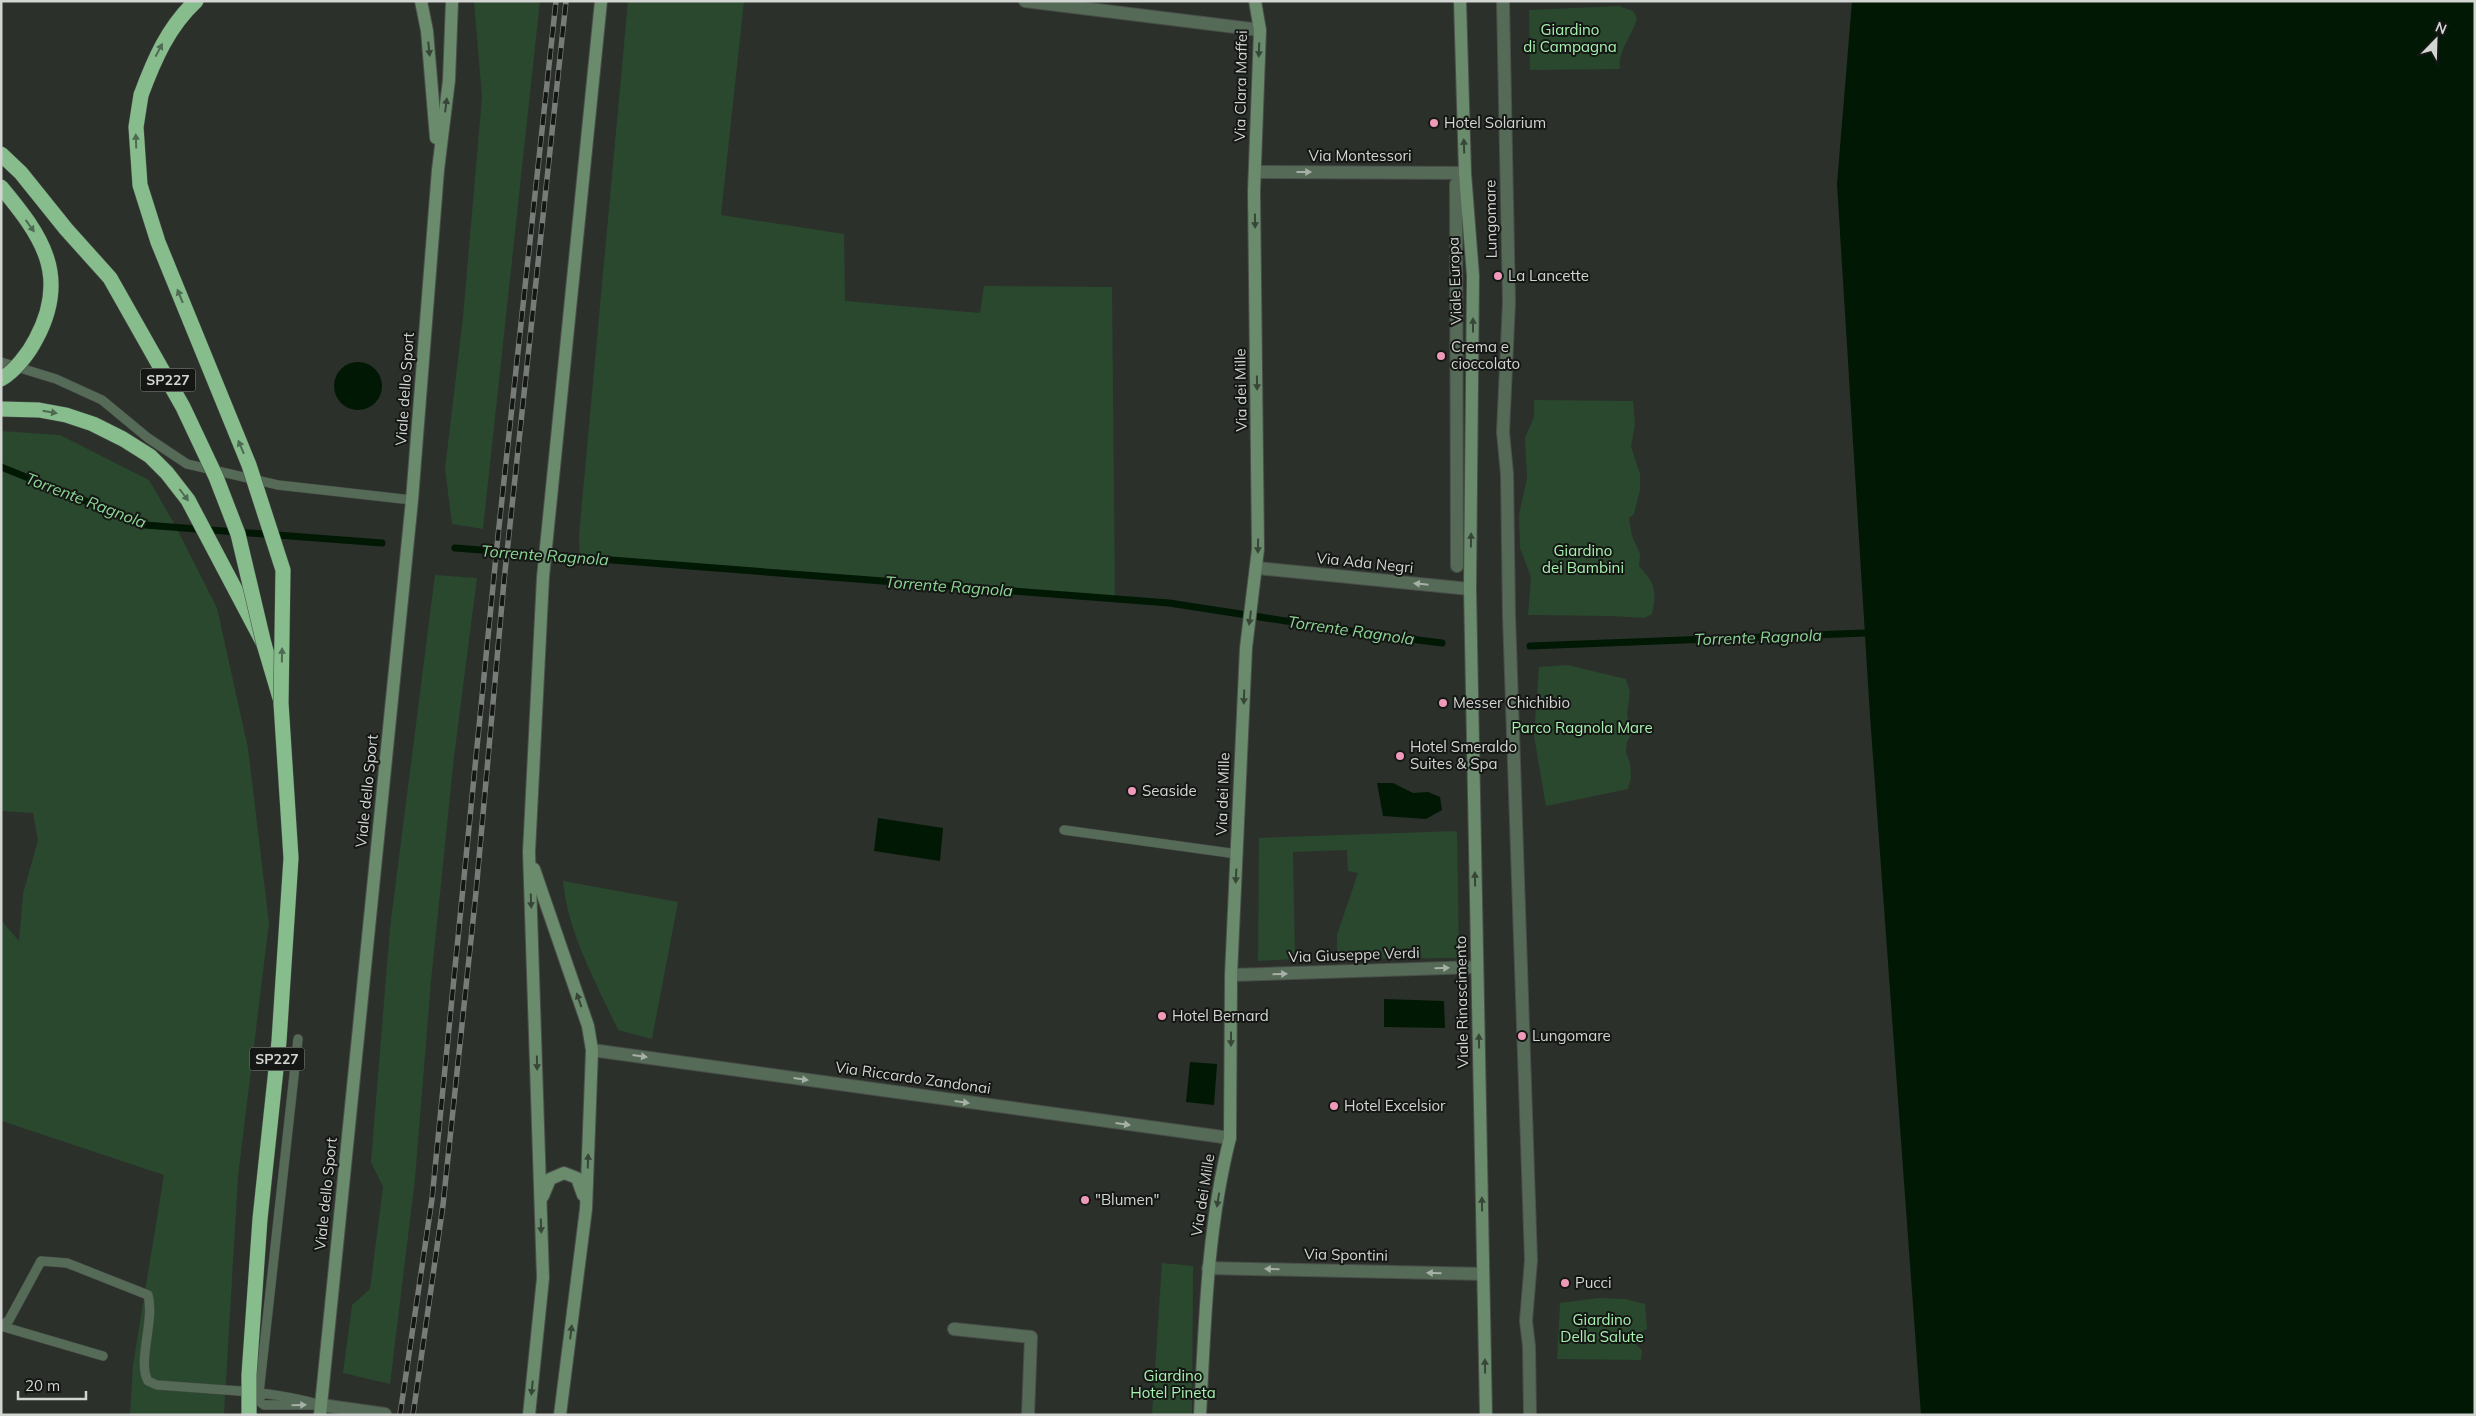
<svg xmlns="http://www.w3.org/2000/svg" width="2476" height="1416" font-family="Mulish,sans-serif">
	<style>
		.green { fill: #2a482e }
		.water { fill: #011904 }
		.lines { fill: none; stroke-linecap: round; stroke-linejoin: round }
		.stream { stroke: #011904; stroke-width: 7 }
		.lane-casing { stroke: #494e49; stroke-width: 10 }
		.street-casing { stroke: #494e49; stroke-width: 14 }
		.secondary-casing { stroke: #494e49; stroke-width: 14 }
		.highway-casing { stroke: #494e49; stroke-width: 16 }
		.lane { stroke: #556a57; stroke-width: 9 }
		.street { stroke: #556a57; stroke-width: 12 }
		.secondary { stroke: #6a8c6d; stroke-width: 12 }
		.highway { stroke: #87bc8d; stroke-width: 15 }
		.rail-casing { stroke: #787c78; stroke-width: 5.5 }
		.rail { stroke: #151715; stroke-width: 4; stroke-dasharray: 11; stroke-linecap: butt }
		.highway-bridge-casing { stroke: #494e49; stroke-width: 16; stroke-linecap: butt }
		.highway-bridge { stroke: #87bc8d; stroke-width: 15 }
		.oneway { fill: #374638 }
		.oneway2 { fill: #4e6a51 }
		.oneway3 { fill: #a6b0a7 }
		.poi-dot { fill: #ef9ab8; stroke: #151715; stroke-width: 2 }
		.labels { text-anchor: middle; stroke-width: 4; stroke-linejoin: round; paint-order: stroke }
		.shield { fill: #151715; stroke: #999c99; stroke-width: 1 }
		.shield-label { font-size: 14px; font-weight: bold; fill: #d2d5d2 }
		.park-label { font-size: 15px; fill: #a7f2af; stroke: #151715 }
		.street-label { font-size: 15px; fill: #d2d5d2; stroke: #151715 }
		.poi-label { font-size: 15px; fill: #d2d5d2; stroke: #151715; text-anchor: start }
		.water-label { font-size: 16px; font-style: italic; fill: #8cd695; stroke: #151715 }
	</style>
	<rect width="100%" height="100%" fill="#2b302b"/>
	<!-- green -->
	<g class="green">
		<path d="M474 1H540L483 529 452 524 445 469 463 317 482 97Z"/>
		<path d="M628 1H744L721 215 844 234 845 301 980 313 984 286 1112 287 1115 600 580 559 579 535Z"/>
		<path d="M1619 6 1633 11 1637 18C1632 37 1618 49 1620 69L1530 70 1529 10Z"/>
		<path d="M1534 400 1633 401 1635 425 1631 446 1640 474V490L1634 514 1629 518 1632 536 1640 554 1639 566C1655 584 1657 590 1652 614L1644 618 1611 616 1528 615 1531 577 1520 548 1519 515 1527 478 1525 438 1534 417Z"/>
		<path d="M1 431 60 435 149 480 176 527 217 608 248 748 269 923 238 1177 224 1415H130L133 1365 164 1175 2 1121 1 1126V920L19 941 23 894 38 840 33 813 1 811Z"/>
		<path d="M435 575 477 578 454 757 431 981 415 1179 390 1384 343 1373 352 1305 370 1289 383 1187 371 1162 390 928Z"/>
		<path d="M1567 665 1626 679 1630 692 1627 713 1631 735 1627 742 1626 752 1630 763 1631 777 1628 789 1546 806 1534 736 1539 667Z"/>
		<path d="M1457 831 1459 958 1337 959V935L1358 873 1348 871 1347 850 1293 852 1295 959 1258 961 1259 838Z"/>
		<path d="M563 881 678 902 652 1039 618 1030C596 982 568 934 563 881Z"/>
		<path d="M1162 1263 1193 1266 1192 1415H1152Z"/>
		<path d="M1599 1298 1625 1299 1645 1304 1647 1329 1632 1336 1631 1340 1642 1350 1641 1360 1557 1359 1560 1303Z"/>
	</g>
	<!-- water -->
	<g class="water">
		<path d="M1852 1H2475V1415H1921L1870 716 1837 184Z"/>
		<circle cx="358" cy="386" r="24"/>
		<path d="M1377 783H1393L1413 793 1428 792 1440 797 1442 810 1426 819 1383 816Z"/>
		<path d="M878 818 943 828 940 861 874 851Z"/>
		<path d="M1384 999 1444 1001 1445 1028 1384 1027Z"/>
		<path d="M1190 1062 1217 1064 1214 1105 1186 1102Z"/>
	</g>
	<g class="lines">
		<!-- stream -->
		<g class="stream">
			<path d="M1 467 145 525 382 543"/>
			<path d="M455 548 1169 603 1370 634 1442 643"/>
			<path d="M1530 646 1865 633"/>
		</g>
		<defs>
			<g id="lane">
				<path d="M1 362 56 379 102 400 148 438 187 464 278 485 412 500"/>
				<path d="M1064 830 1237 854"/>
				<path d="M1 1326 9 1320 41 1261 67 1263 148 1295C155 1320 137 1362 148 1381L157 1385 226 1390C259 1392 290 1396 321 1405H264L260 1402 259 1393 298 1039"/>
				<path d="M1 1326 103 1356"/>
			</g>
			<g id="street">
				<path d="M1025 1 1260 30"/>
				<path d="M1503 1 1509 302 1503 432 1507 474 1509 616 1531 1260 1526 1321 1529 1346 1530 1415"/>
				<path d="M1255 172 1465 173"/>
				<path d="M1456 184 1457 566"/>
				<path d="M1257 568 1470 589"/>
				<path d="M1231 975 1477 967"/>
				<path d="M592 1050 1230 1138"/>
				<path d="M1208 1268 1483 1274"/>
				<path d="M954 1329 1031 1337 1028 1415"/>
				<path d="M321 1405 385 1414"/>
			</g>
			<g id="secondary">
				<path d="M421 1 427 31 436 138"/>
				<path d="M1460 1 1465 173 1473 276 1470 589 1486 1415"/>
				<path d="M534 869 588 1026 592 1050 586 1209 560 1415"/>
				<path d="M543 1196 550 1179 564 1173 577 1178 583 1195"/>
				<path d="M320 1415 412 500 438 170 449 80 452 1"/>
				<path d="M529 1415 543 1278 529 852 543 577 601 1"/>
				<path d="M1200 1415C1205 1322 1207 1228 1230 1138L1231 975 1246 648 1258 549 1254 191 1260 30 1255 1"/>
			</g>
			<g id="highway">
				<path d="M141 95C154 60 168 27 196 1"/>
				<path d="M1 409 39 410 66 415 93 424 123 439 150 456 167 473 188 500 264 644 280 698"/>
			</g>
		</defs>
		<!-- lane casing -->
		<use href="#lane" class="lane-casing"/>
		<!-- street casing -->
		<use href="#street" class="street-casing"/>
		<!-- secondary casing -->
		<use href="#secondary" class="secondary-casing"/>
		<!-- highway casing -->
		<use href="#highway" class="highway-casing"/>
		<!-- lane -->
		<use href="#lane" class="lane"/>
		<!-- street -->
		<use href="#street" class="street"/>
		<!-- secondary -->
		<use href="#secondary" class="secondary"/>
		<!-- highway -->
		<use href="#highway" class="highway"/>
		<defs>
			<g id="rail">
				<path d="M400 1415 432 1199 498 536 556 1"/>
				<path d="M413 1415 443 1205 476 892 504 581 566 1"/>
			</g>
		</defs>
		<!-- rail casing -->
		<use href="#rail" class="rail-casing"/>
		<!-- rail -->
		<use href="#rail" class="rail"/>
		<defs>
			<g id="highway-bridge">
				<path d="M141 95 136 127 140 185 158 242 249 465 283 570 281 703 291 858 279 1041 260 1219 249 1375V1415"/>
				<path d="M1 154 21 173 66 229 110 278 183 407 216 477 238 534 264 644"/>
				<path d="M1 187C42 236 70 276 36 339 29 353 15 371 1 379"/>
			</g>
		</defs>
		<!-- highway-bridge casing -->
		<use href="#highway-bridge" class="highway-bridge-casing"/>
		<!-- highway-bridge -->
		<use href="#highway-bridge" class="highway-bridge"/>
	</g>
	<!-- one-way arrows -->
	<defs><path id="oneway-solid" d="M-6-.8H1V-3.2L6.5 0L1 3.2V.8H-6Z" transform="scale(1.25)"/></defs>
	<g class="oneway">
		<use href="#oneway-solid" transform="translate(429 49) rotate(84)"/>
		<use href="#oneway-solid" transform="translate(1259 50) rotate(92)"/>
		<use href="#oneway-solid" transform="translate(446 105) rotate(-83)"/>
		<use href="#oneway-solid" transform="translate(1464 146) rotate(-92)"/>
		<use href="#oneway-solid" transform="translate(1255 221) rotate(89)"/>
		<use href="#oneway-solid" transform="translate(1473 325) rotate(-90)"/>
		<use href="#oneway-solid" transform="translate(1257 383) rotate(89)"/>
		<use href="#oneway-solid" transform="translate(1471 540) rotate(-89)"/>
		<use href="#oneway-solid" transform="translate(1258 546) rotate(91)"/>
		<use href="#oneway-solid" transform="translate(1250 618) rotate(98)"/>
		<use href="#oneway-solid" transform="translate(1244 697) rotate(92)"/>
		<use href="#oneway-solid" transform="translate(1236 876) rotate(93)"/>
		<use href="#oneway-solid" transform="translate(1475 879) rotate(-91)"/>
		<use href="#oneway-solid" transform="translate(531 901) rotate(88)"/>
		<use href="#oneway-solid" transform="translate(579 1000) rotate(-109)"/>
		<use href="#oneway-solid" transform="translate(1231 1039) rotate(90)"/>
		<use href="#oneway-solid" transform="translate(1479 1041) rotate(-91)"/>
		<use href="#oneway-solid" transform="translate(537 1063) rotate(89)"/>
		<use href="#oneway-solid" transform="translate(588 1161) rotate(-88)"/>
		<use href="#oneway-solid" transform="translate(1218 1200) rotate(99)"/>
		<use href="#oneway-solid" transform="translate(1482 1204) rotate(-91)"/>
		<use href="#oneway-solid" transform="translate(541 1226) rotate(88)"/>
		<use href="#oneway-solid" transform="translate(571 1332) rotate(-83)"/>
		<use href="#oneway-solid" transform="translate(1485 1366) rotate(-91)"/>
		<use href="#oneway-solid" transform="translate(532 1388) rotate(96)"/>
	</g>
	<g class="oneway2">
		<use href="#oneway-solid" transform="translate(159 50) rotate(-62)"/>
		<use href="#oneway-solid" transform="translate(136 141) rotate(-92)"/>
		<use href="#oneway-solid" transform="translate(30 226) rotate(54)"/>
		<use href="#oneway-solid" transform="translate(180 296) rotate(-112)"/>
		<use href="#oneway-solid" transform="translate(50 412) rotate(10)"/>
		<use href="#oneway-solid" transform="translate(241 447) rotate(-113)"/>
		<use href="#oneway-solid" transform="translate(184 495) rotate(53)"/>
		<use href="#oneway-solid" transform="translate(282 655) rotate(-89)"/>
	</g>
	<g class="oneway3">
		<use href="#oneway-solid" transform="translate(1304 172)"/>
		<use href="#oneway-solid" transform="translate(1421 584) rotate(-174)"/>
		<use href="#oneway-solid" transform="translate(1442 968) rotate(-2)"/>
		<use href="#oneway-solid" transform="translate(1280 974) rotate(-2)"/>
		<use href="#oneway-solid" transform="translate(640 1056) rotate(8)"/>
		<use href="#oneway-solid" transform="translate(801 1079) rotate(8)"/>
		<use href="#oneway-solid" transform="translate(962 1102) rotate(8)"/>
		<use href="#oneway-solid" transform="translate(1123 1124) rotate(8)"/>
		<use href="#oneway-solid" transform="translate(1272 1269) rotate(-179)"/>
		<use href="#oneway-solid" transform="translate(1434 1273) rotate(-179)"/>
		<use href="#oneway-solid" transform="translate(299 1405) rotate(-1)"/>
	</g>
	<!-- markers -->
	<g class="poi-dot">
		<circle cx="1434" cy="123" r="5"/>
		<circle cx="1498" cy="276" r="5"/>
		<circle cx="1441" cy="356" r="5"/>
		<circle cx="1443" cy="703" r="5"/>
		<circle cx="1400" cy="756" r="5"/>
		<circle cx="1132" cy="791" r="5"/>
		<circle cx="1162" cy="1016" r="5"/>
		<circle cx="1522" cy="1036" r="5"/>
		<circle cx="1334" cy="1106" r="5"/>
		<circle cx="1085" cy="1200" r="5"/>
		<circle cx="1565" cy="1283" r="5"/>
	</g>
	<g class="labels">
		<!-- shield labels -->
		<g class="shield">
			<rect x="140.5" y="368.5" width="55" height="23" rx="4"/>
			<rect x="249.5" y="1047.5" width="55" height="23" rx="4"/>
		</g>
		<g class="shield-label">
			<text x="168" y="385">SP227</text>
			<text x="277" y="1064">SP227</text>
		</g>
		<!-- park labels -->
		<g class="park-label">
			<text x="1570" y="35">Giardino<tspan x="1570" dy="17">di Campagna</tspan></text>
			<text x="1583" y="556">Giardino<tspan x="1583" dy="17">dei Bambini</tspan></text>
			<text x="1582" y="733">Parco Ragnola Mare</text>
			<text x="1602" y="1325">Giardino<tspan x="1602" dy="17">Della Salute</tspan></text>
			<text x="1173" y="1381">Giardino<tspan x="1173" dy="17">Hotel Pineta</tspan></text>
		</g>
		<!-- street labels -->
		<g class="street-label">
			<text transform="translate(1241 86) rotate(-89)" y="5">Via Clara Maffei</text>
			<text x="1360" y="161">Via Montessori</text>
			<text transform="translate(1491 219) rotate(-91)" y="5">Lungomare</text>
			<text transform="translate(1455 281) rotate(-92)" y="5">Viale Europa</text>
			<text transform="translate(405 389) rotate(-86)" y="5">Viale dello Sport</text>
			<text transform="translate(1241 390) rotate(-91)" y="5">Via dei Mille</text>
			<text transform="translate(1365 563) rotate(6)" y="5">Via Ada Negri</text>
			<text transform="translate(367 791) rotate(-84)" y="5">Viale dello Sport</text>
			<text transform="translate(1223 794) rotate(-88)" y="5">Via dei Mille</text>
			<text transform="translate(1354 955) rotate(-2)" y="5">Via Giuseppe Verdi</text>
			<text transform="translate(1462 1002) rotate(-91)" y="5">Viale Rinascimento</text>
			<text transform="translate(913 1078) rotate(8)" y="5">Via Riccardo Zandonai</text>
			<text transform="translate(326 1194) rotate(-84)" y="5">Viale dello Sport</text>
			<text transform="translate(1203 1195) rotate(-81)" y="5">Via dei Mille</text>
			<text transform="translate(1346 1255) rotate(1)" y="5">Via Spontini</text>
		</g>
		<!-- poi labels -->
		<g class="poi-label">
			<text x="1444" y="128">Hotel Solarium</text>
			<text x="1508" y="281">La Lancette</text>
			<text x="1451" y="352">Crema e<tspan x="1451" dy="17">cioccolato</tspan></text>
			<text x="1453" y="708">Messer Chichibio</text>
			<text x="1410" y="752">Hotel Smeraldo<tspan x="1410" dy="17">Suites &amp; Spa</tspan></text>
			<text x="1142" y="796">Seaside</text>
			<text x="1172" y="1021">Hotel Bernard</text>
			<text x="1532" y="1041">Lungomare</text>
			<text x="1344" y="1111">Hotel Excelsior</text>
			<text x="1095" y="1205">"Blumen"</text>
			<text x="1575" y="1288">Pucci</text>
		</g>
		<!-- water labels -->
		<g class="water-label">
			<text transform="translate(86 500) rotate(21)" y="6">Torrente Ragnola</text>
			<text transform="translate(545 555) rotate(4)" y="6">Torrente Ragnola</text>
			<text transform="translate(949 586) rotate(4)" y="6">Torrente Ragnola</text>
			<text transform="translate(1351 630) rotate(8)" y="6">Torrente Ragnola</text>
			<text transform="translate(1758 637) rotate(-2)" y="6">Torrente Ragnola</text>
		</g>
	</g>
	<!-- border -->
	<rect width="2476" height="1416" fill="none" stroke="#d2d5d2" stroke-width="5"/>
	<!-- north arrow -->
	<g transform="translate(2436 40) rotate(23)" stroke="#151715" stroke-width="4" paint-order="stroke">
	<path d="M0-4L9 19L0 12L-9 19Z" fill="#d2d5d2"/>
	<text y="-8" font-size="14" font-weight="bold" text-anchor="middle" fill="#d2d5d2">N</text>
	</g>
	<!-- scale -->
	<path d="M18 1391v8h68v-8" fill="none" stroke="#d2d5d2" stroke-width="2.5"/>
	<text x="25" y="1391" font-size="15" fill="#d2d5d2" stroke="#151715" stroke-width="4" paint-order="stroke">20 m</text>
</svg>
